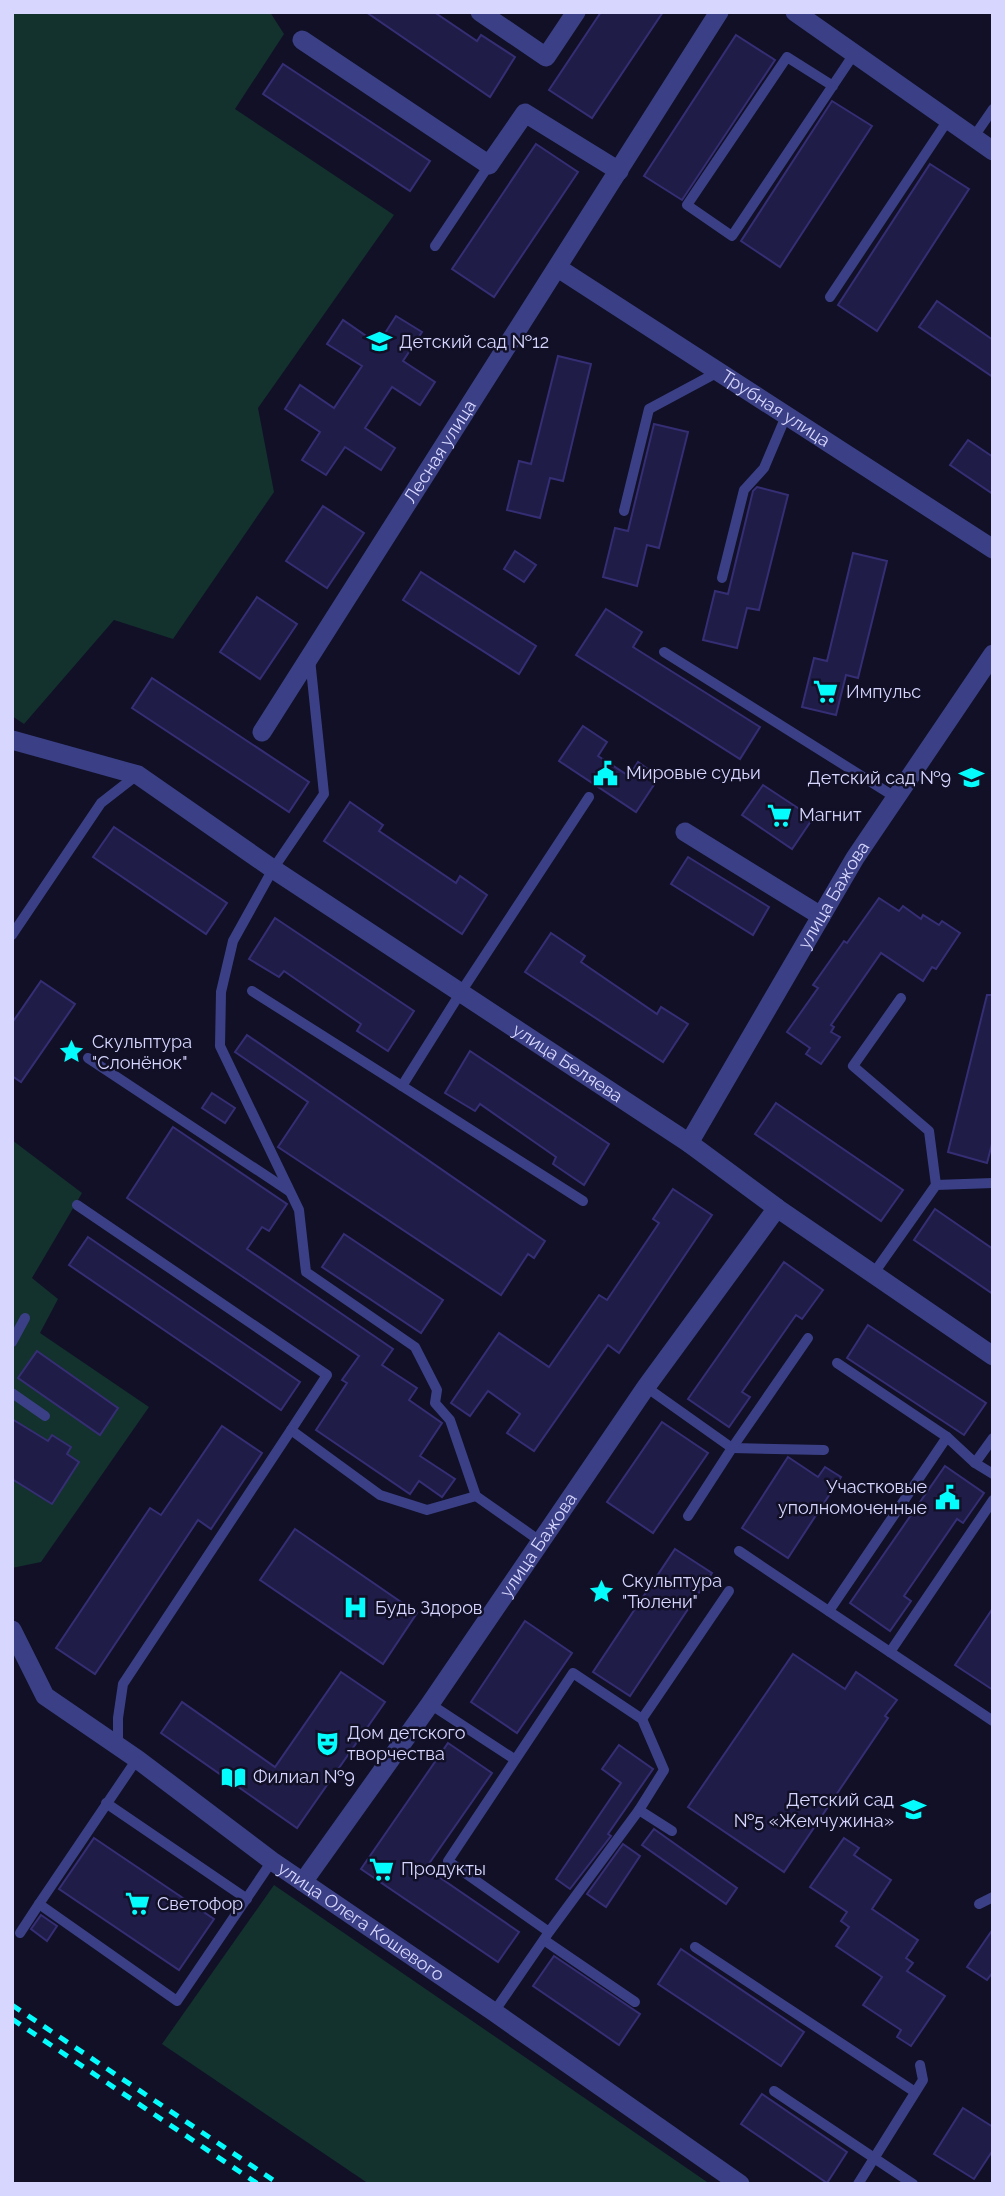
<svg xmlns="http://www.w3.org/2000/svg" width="1005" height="2196" font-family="Raleway,sans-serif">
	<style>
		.green { fill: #13312d }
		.building { fill: #201c48; stroke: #352e74; stroke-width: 2 }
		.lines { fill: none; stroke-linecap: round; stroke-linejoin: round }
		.lane { stroke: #3b4086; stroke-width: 10 }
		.street { stroke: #3b4086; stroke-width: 19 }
		.rail { stroke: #04fdfc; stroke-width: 5; stroke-dasharray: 10 9; stroke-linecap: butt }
		.labels { text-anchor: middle; stroke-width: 5; stroke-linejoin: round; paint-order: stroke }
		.poi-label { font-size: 18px; fill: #d7d6ff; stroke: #111027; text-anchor: start }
		.street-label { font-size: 18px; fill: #d7d6ff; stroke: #111027 }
	</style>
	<rect width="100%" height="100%" fill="#111027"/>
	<!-- green -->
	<g class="green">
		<path d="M12 12H270L284 34 235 109 394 215 258 408 274 492 173 639 114 620 24 724 12 716Z"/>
		<path d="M12 1140 82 1193 32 1278 58 1299 40 1333 149 1407 41 1562 12 1568Z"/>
		<path d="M274 1885 710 2184H369L162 2044Z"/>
	</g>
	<!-- building -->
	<g class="building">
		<path d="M366 12H434L477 41 481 35 515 57 490 97Z"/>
		<path d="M601 12H663L592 118 549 90Z"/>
		<path d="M736 35 775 60 682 200 644 176Z"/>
		<path d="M283 64 430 161 410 191 263 94Z"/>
		<path d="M832 101 872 126 780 267 741 241Z"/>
		<path d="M536 144 578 172 494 297 452 269Z"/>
		<path d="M930 164 969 189 877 331 838 305Z"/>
		<path d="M937 301 993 340V377L919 327Z"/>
		<path d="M396 316 422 332 403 361 435 382 420 405 392 387 365 428 395 448 381 470 345 447 326 475 302 460 320 432 285 409 300 385 334 408 362 366 327 344 343 320 378 344Z"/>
		<path d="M558 356 591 364 563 481 550 478 540 518 507 510 519 461 531 464Z"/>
		<path d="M654 424 688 432 659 548 647 545 637 586 603 577 615 528 628 531Z"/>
		<path d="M968 440 993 457V494L950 465Z"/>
		<path d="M757 487 788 495 759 610 747 608 737 648 703 640 715 591 728 594 753 491Z"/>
		<path d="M323 506 364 533 327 588 286 561Z"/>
		<path d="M515 551 536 565 524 582 504 569Z"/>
		<path d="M853 553 887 561 858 678 846 675 836 715 802 707 814 658 827 661Z"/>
		<path d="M421 572 536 646 519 674 403 600Z"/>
		<path d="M257 597 297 624 260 679 220 652Z"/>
		<path d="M606 609 642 632 633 647 760 727 740 759 576 655Z"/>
		<path d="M152 678 309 782 289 812 132 708Z"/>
		<path d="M583 726 607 742 598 756 629 776 638 762 659 777 636 812 559 761Z"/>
		<path d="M763 785 813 818 792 849 742 815Z"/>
		<path d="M350 802 383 825 379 831 456 883 460 876 487 895 462 934 324 841Z"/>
		<path d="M114 827 227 903 206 934 93 857Z"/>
		<path d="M688 857 769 907 753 935 671 884Z"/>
		<path d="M879 898 899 911 903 906 921 919 923 915 939 925 942 921 960 933 936 969 932 967 923 981 881 953 831 1025 834 1027 831 1032 840 1037 821 1064 806 1054 810 1048 787 1032 818 988 813 985 844 941 847 943Z"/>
		<path d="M275 918 414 1011 388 1051 357 1031 361 1024 284 971 279 977 249 959Z"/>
		<path d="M551 933 585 956 581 962 657 1014 661 1007 688 1024 663 1062 525 972Z"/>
		<path d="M41 981 75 1004 21 1082 12 1076V1023Z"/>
		<path d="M987 995H993V1140L987 1163 948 1152Z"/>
		<path d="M247 1035 545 1241 534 1258 528 1254 501 1295 278 1147 308 1102 235 1052Z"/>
		<path d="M470 1051 609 1144 584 1185 553 1164 556 1157 480 1104 475 1111 445 1093Z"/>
		<path d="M212 1093 235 1108 225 1123 202 1108Z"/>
		<path d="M776 1103 903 1190 881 1221 755 1134Z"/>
		<path d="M173 1127 287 1204 269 1231 262 1227 247 1249 393 1349 382 1365 417 1388 409 1400 442 1423 420 1456 455 1479 442 1497 419 1481 410 1494 316 1430 347 1383 342 1380 359 1356 127 1198Z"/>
		<path d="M673 1189 712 1215 619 1353 608 1345 534 1451 507 1433 520 1414 488 1391 470 1416 451 1403 499 1333 549 1367 599 1295 607 1300 659 1223 653 1219Z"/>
		<path d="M935 1209 993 1249V1294L914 1240Z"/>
		<path d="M344 1234 443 1300 421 1333 322 1267Z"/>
		<path d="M88 1237 300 1382 281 1410 69 1265Z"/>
		<path d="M784 1262 823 1290 802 1319 796 1315 742 1392 750 1397 729 1427 688 1399Z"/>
		<path d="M868 1325 986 1403 964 1435 847 1358Z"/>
		<path d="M37 1351 118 1408 100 1435 18 1378Z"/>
		<path d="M12 1419 48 1441 52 1435 71 1447 67 1454 79 1462 52 1504 12 1479Z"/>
		<path d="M662 1422 708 1453 653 1533 607 1502Z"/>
		<path d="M222 1426 262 1453 211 1529 198 1520 95 1674 56 1648 150 1508 161 1515Z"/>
		<path d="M788 1457 818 1477 825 1467 841 1477 788 1558 742 1528Z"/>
		<path d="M945 1466 984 1493 963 1523 957 1519 904 1596 911 1601 890 1631 850 1603Z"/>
		<path d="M295 1529 417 1613 383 1664 260 1580Z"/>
		<path d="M675 1549 712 1573 630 1696 593 1672Z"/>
		<path d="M993 1608V1690L955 1665Z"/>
		<path d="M525 1621 572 1653 517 1733 471 1702Z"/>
		<path d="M793 1654 845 1689 856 1672 897 1700 885 1716 888 1718 784 1872 688 1807Z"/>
		<path d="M341 1672 385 1702 297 1828 161 1733 182 1702 275 1767Z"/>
		<path d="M448 1743 492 1773 426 1868 519 1932 498 1962 361 1869Z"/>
		<path d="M619 1745 653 1769 608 1834 611 1836 570 1889 556 1879 621 1783 602 1769Z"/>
		<path d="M654 1829 737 1888 726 1904 642 1845Z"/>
		<path d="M94 1838 214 1919 179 1970 59 1889Z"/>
		<path d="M844 1838 859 1848 854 1855 891 1880 872 1909 918 1940 906 1958 913 1963 907 1971 945 1996 911 2046 897 2037 901 2030 863 2005 882 1977 836 1946 849 1927 841 1921 847 1912 810 1887Z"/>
		<path d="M623 1844 640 1856 606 1907 587 1894Z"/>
		<path d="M41 1915 57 1926 47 1941 31 1929Z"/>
		<path d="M993 1929V1972L987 1980 967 1967Z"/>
		<path d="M681 1949 804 2032 781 2066 658 1984Z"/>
		<path d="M554 1956 640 2014 619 2045 533 1986Z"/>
		<path d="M762 2094 847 2152 827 2183 741 2124Z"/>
		<path d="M963 2108 993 2127V2150L974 2179 934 2154Z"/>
	</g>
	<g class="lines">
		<!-- lane -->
		<g class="lane">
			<path d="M833 86 787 57 687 205 732 236 854 54"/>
			<path d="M973 138 993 109"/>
			<path d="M435 246 489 165"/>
			<path d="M830 297 948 120"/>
			<path d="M624 511 649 409 718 372"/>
			<path d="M722 578 744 490 764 468 786 416"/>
			<path d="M664 652 895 797"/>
			<path d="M310 659 324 794 273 869 233 941 221 992 220 1046 299 1210 306 1272 415 1347 437 1390 435 1403 450 1420 476 1496 540 1541"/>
			<path d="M12 935 101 803 137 775"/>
			<path d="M252 991 402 1086"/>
			<path d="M88 1058 289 1191"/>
			<path d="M936 1185 993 1183"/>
			<path d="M583 1201 402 1086 461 992 589 797"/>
			<path d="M77 1205 327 1375 291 1430 380 1495 427 1510 476 1496"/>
			<path d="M874 1273 936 1185 929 1131 853 1066 901 998"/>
			<path d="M12 1342 25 1318"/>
			<path d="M837 1363 947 1437"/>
			<path d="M646 1387 732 1448 824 1450"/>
			<path d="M12 1393 45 1416"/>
			<path d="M975 1463 993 1474"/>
			<path d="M688 1516 732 1448 808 1338"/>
			<path d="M739 1551 993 1721"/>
			<path d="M829 1611 947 1437 975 1463 993 1438"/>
			<path d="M890 1652 993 1500"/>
			<path d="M430 1704 514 1759"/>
			<path d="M642 1719 729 1591"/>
			<path d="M118 1747V1718L123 1684 291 1430"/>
			<path d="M137 1759 39 1904 177 2001 272 1861"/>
			<path d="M106 1803 247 1899"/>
			<path d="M639 1810 672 1831"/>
			<path d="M979 1904 993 1897"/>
			<path d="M20 1933 39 1904"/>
			<path d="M544 1940 635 2002"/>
			<path d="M695 1947 915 2092"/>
			<path d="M494 2012 549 1932 448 1861 573 1673 642 1719 664 1770 639 1810 549 1932"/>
			<path d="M774 2091 913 2184"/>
			<path d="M858 2184 923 2080 920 2065"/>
		</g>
		<!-- street -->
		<g class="street">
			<path d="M480 12 546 57 576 12"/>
			<path d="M795 12 993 151"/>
			<path d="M302 40 489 165 525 113 619 171"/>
			<path id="s1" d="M558 268 993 549"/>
			<path id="s2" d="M262 732 719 12"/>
			<path id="s3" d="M12 740 138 775 273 869 689 1143 777 1208 993 1356"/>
			<path d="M685 832 821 916"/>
			<path id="s4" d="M689 1143 855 858 993 654"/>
			<path id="s5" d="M12 1630 45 1696 137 1759 272 1861 494 2012 740 2184"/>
			<path id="s6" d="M303 1882 430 1704 646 1387 777 1208"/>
		</g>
		<!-- rail -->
		<g class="rail">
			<path d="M12 2005 279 2184"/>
			<path d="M12 2019 258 2184"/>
		</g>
	</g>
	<!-- icons -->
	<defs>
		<symbol id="school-bare" viewBox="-9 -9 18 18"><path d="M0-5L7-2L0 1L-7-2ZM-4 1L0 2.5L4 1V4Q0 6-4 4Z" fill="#04fdfc" stroke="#111027" stroke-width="2.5" paint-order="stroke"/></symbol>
		<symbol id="supermarket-bare" viewBox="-9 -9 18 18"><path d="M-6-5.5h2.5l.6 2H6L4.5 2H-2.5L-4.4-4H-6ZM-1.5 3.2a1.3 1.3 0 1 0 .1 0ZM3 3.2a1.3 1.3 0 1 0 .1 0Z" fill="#04fdfc" stroke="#111027" stroke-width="2.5" paint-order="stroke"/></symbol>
		<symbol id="civic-bare" viewBox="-9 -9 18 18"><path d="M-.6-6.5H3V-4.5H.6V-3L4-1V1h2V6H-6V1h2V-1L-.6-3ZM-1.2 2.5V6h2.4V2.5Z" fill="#04fdfc" stroke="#111027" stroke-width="2.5" paint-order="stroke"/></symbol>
		<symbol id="sight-bare" viewBox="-9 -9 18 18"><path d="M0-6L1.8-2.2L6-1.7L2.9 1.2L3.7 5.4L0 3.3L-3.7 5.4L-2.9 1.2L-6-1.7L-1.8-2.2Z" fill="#04fdfc" stroke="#111027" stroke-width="2.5" paint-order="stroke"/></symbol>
		<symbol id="hospital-bare" viewBox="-9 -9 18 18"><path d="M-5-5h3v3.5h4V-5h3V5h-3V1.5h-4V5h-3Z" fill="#04fdfc" stroke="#111027" stroke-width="2.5" paint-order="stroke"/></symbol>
		<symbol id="theatre-bare" viewBox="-9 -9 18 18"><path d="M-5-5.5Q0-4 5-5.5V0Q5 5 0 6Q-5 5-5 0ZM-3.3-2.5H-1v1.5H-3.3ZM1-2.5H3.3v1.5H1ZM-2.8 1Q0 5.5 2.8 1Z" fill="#04fdfc" stroke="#111027" stroke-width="2.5" paint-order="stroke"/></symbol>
		<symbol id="library-bare" viewBox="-9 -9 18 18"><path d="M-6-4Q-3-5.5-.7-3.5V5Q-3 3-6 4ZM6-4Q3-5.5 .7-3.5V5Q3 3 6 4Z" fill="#04fdfc" stroke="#111027" stroke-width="2.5" paint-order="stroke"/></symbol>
	</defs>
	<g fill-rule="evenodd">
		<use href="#school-bare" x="362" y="324" width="35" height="35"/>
		<use href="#supermarket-bare" x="808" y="674" width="35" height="35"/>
		<use href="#civic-bare" x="588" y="756" width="35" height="35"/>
		<use href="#school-bare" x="954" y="760" width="35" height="35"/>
		<use href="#supermarket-bare" x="762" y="798" width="35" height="35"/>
		<use href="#sight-bare" x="54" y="1034" width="35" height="35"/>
		<use href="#civic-bare" x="930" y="1480" width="35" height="35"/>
		<use href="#sight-bare" x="584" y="1574" width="35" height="35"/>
		<use href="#hospital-bare" x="338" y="1590" width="35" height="35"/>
		<use href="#theatre-bare" x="310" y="1726" width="35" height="35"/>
		<use href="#library-bare" x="216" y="1760" width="35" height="35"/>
		<use href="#school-bare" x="896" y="1792" width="35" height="35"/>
		<use href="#supermarket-bare" x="364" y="1852" width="35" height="35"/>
		<use href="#supermarket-bare" x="120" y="1886" width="35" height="35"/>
	</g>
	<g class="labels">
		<!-- poi labels -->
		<g class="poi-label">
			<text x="399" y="348">Детский сад №12</text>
			<text x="846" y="698">Импульс</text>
			<text x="626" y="779">Мировые судьи</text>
			<text x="951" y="784" text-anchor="end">Детский сад №9</text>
			<text x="799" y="821">Магнит</text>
			<text x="92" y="1048">Скульптура<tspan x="92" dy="21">"Слонёнок"</tspan></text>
			<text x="927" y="1493" text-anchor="end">Участковые<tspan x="927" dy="21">уполномоченные</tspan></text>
			<text x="622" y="1587">Скульптура<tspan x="622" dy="21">"Тюлени"</tspan></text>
			<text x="375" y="1614">Будь Здоров</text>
			<text x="347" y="1739">Дом детского<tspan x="347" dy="21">творчества</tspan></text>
			<text x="253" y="1783">Филиал №9</text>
			<text x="894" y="1806" text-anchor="end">Детский сад<tspan x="894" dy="21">№5 «Жемчужина»</tspan></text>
			<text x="401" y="1875">Продукты</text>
			<text x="157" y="1910">Светофор</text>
		</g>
		<!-- street labels -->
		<g class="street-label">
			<text dy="6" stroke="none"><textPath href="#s1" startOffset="259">Трубная улица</textPath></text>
			<text dy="6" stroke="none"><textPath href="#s2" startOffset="332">Лесная улица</textPath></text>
			<text dy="6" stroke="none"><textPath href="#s4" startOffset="287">улица Бажова</textPath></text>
			<text dy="6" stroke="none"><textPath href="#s3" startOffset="648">улица Беляева</textPath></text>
			<text dy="6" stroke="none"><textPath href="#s6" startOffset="411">улица Бажова</textPath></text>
			<text dy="6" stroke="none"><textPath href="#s5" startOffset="462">улица Олега Кошевого</textPath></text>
		</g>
	</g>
	<!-- border -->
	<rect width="1005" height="2196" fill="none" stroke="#d7d6ff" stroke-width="28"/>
</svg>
